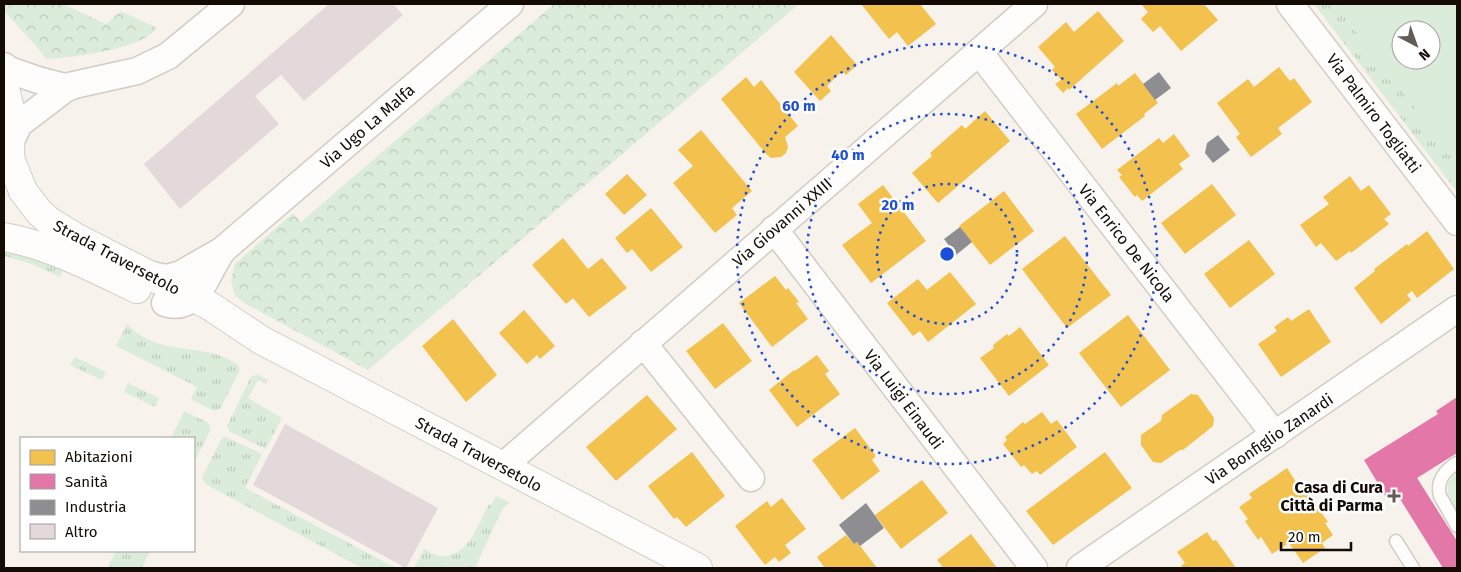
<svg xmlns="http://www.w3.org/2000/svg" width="1461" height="572" font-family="'Fira Sans',sans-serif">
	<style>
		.grass { fill: url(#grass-tufts) }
		.park { fill: url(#park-crowns) }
		.pitch { fill: #dbecda; fill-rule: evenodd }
		.homes { fill: #f2c14e }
		.health { fill: #e377a8 }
		.industry { fill: #8d8d92 }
		.building { fill: #e3d9da }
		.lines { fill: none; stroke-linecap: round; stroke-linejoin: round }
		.service-casing { stroke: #d3cbc4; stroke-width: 15 }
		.minor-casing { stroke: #d3cbc4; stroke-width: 29 }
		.secondary-casing { stroke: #d3cbc4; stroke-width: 30 }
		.service { stroke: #fefdfc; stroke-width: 12 }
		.minor { stroke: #fefdfc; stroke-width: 26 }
		.secondary { stroke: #fefdfc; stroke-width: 28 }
		.ring { fill: none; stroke: #1d4ed8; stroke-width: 2.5; stroke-dasharray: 2.5 5 }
		.poi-dot { fill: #635c56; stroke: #fff; stroke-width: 2 }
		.labels { text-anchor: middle; stroke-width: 5; stroke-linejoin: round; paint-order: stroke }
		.street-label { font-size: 16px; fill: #130b04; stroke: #fff }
		.poi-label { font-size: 16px; font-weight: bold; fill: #130b04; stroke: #fff; text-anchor: end }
		.centre { fill: #1d4ed8; stroke: #fff; stroke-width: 2.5 }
		.ring-label { font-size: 15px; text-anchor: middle; font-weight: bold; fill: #1d4ed8; stroke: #fff; stroke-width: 5; stroke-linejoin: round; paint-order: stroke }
	</style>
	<defs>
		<pattern id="grass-tufts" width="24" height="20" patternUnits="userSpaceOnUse" patternTransform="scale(1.25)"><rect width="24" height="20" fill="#dbecda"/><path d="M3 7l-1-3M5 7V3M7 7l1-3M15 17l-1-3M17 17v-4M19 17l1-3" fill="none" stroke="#bbc9b9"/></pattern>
		<pattern id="park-crowns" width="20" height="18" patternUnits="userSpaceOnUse" patternTransform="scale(1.25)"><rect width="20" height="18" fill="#dbecda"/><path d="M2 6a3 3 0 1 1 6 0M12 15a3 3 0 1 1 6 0" fill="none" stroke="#bbc9b9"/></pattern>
	</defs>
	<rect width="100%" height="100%" fill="#f8f2ed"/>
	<!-- grass -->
	<g class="grass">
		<path d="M1314 4H1335L1457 162V192Z"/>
		<path d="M4 246 52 262 63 271 60 277 29 263 4 256Z"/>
		<path d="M127 324C162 360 205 340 238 365L240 370 220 409 214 411 191 399 197 387 116 346Z"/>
		<path d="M75 357 106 372 102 380 70 365Z"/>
		<path d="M257 374 268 380 267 384 258 380 248 398 282 418 266 449 230 432 227 426 251 377Z"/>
		<path d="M128 383 159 398 155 407 124 392Z"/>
		<path d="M184 411 207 422 210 426V431L194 463V438H171Z"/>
		<path d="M224 436 262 454 245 488 396 568H362L207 485 203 480 202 477 222 438Z"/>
		<path d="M1457 472V512C1448 496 1442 487 1457 472Z"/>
		<path d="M496 496 510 503 504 507 500 514 475 568H414L424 549C429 551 434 555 439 556 467 560 478 524 489 504L491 505Z"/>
		<path d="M116 551H150L142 568H107Z"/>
	</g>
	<!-- park -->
	<g class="park">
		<path d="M4 4H63L106 24 121 11 157 28C154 31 151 34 148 36 128 50 70 58 46 59L37 47 4 11Z"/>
		<path d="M554 4H799L368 370 246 304 235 296 231 280 235 264 293 213 301 222Z"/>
	</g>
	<!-- pitch -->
	<path class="pitch" d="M1335 4H1457V162ZM1401 30H1431V60H1401Z"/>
	<!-- homes -->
	<g class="homes">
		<path d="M861 4H920L936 24 908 46 897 32 889 39Z"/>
		<path d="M1141 4H1204L1218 20 1181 51 1160 26 1153 32 1141 19 1148 12Z"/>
		<path d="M1098 11 1124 41 1069 90 1068 88 1063 93 1055 84 1061 80 1052 70 1055 67 1038 47 1066 22 1074 32Z"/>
		<path d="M831 35 857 65 846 75 842 71 827 86 831 91 820 101 794 72Z"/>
		<path d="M1279 67 1290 81 1294 78 1312 102 1278 128 1282 134 1251 157 1236 137 1240 134 1217 103 1248 79 1254 87Z"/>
		<path d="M1135 73 1158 103 1144 114 1145 116 1102 149 1076 114 1117 83 1118 86Z"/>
		<path d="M746 77 754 87 761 80 798 126 785 137 788 147 786 153 781 157 771 158 766 154 721 99Z"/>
		<path d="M985 111 1010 141 938 203 912 173 932 156 930 153 962 125 965 129Z"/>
		<path d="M701 130 752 191 732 208 737 215 715 233 673 183 693 166 678 150Z"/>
		<path d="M1174 134 1190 156 1179 164 1183 169 1142 201 1137 195 1135 197 1119 177 1122 175 1117 170 1159 138 1163 143Z"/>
		<path d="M627 174 647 195 624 215 605 194Z"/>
		<path d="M1350 176 1361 191 1369 185 1391 214 1384 219 1389 224 1351 253 1350 251 1336 261 1321 243 1316 247 1300 225 1329 204 1323 197Z"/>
		<path d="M1212 184 1236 215 1185 254 1161 223Z"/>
		<path d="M883 185 926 241 871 283 842 245 872 223 858 204Z"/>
		<path d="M1004 191 1034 231 990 265 959 226Z"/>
		<path d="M651 208 683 247 651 272 632 249 627 253 615 238Z"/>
		<path d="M1427 231 1454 269 1417 298 1412 291 1407 295 1411 300 1381 324 1354 288 1375 271 1374 269 1407 244 1408 246Z"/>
		<path d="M1065 236 1111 295 1067 328 1022 269Z"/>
		<path d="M563 238 588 269 602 258 627 288 589 317 573 298 566 304 532 265Z"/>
		<path d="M1249 240 1275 274 1230 308 1204 274Z"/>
		<path d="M950 272 976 304 928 342 920 331 913 336 887 303 918 279 927 290Z"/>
		<path d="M775 276 786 290 788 288 799 302 796 303 808 319 772 347 739 303Z"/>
		<path d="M1309 309 1331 342 1281 377 1258 344 1277 331 1274 327 1288 317 1291 321Z"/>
		<path d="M524 310 555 346 540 359 537 355 527 364 499 333Z"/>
		<path d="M1128 315 1170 370 1121 407 1079 353Z"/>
		<path d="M453 319 497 375 466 402 422 346Z"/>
		<path d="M723 323 752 361 715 389 686 351Z"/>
		<path d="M1020 327 1049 365 1009 396 980 358 994 348 993 345 1007 334 1009 336Z"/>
		<path d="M817 355 829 371 825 374 840 394 797 427 769 390 794 370 795 371Z"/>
		<path d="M1191 394 1198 395 1214 418 1213 426 1183 450H1180L1161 463 1153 462 1141 445V435L1161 421 1162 415Z"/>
		<path d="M647 395 677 429 616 481 586 447Z"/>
		<path d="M1042 412 1051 424 1057 420 1077 447 1040 475 1037 471 1032 474 1024 465 1021 467 1003 444 1007 440 1005 437 1023 422 1025 424Z"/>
		<path d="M855 428 876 456 872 460 880 471 842 500 812 460Z"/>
		<path d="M692 452 725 496 686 527 677 517 674 519 648 486Z"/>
		<path d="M1105 452 1132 488 1053 545 1026 511Z"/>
		<path d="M1287 468 1300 488 1303 486 1328 522 1325 523 1333 535 1322 543 1325 548 1303 563 1289 543 1272 554 1261 537 1258 540 1245 521 1248 519 1239 507 1252 498 1249 494Z"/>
		<path d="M922 480 948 513 901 549 875 515Z"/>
		<path d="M782 498 806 529 785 545 791 553 779 562 775 557 765 565 735 526 767 501 771 507Z"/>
		<path d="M1207 532 1213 541 1216 540 1236 568H1183L1181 566 1185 563 1177 552Z"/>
		<path d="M971 534 997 568H939L942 566 937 560Z"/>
		<path d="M846 535 854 544 857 542 877 568H823L824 567 817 557Z"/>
	</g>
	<!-- health -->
	<path class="health" d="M1457 397V453L1417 478 1457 541V568H1443L1395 491 1386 497 1364 460 1438 414 1436 411Z"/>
	<!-- industry -->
	<g class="industry">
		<path d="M1159 72 1171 88 1155 100 1143 84Z"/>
		<path d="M1218 135 1230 150 1213 163 1205 153 1207 143Z"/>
		<path d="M960 227 972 242 956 255 944 239Z"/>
		<path d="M866 503 884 528 860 546 857 542 854 544 839 525Z"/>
	</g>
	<!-- building -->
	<g class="building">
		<path d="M329 4H393L403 15 304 101 281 75 255 96 279 124 180 209 144 164Z"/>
		<path d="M285 424 438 508 406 568 253 485Z"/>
	</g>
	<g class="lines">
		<defs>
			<g id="service">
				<path d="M1457 463C1445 470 1436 481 1440 496L1457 526"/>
				<path d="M1396 541 1413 568"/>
			</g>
			<g id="minor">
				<path d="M1290 4 1457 222"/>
				<path d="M979 52 1275 435"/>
				<path d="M4 66 9 70 38 80 65 87 137 71 168 56 231 4"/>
				<path d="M10 143 19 124 65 89 72 86"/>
				<path d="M774 229 1034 568"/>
				<path d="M147 274 166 278 179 275 221 251"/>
				<path d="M165 303C202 314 207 266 225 248L510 4"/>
				<path d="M643 343 751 478"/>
				<path d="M503 466 1034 4"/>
				<path d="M1080 568 1457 309"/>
			</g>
			<g id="secondary">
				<path d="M4 85 11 112 10 153 11 161 23 191 39 212 49 221 75 237 210 306 261 340 698 568"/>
				<path d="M4 237C50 245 95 269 137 289"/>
			</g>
		</defs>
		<!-- service casing -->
		<use href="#service" class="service-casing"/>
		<!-- minor casing -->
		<use href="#minor" class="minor-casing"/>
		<!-- secondary casing -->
		<use href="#secondary" class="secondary-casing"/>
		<!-- service -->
		<use href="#service" class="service"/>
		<!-- minor -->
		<use href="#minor" class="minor"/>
		<!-- secondary -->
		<use href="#secondary" class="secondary"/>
	</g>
	<!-- distance rings -->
	<g class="ring">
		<circle cx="947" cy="254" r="70"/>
		<circle cx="947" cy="254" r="140"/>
		<circle cx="947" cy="254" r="210"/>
	</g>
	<!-- markers -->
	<path class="poi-dot" d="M1391.5 488.5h5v5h5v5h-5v5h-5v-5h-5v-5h5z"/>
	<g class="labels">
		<!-- street labels -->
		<g class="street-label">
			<text transform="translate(1374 113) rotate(53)" y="6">Via Palmiro Togliatti</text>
			<text transform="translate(367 126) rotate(-41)" y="6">Via Ugo La Malfa</text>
			<text transform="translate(782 222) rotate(-41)" y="6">Via Giovanni XXIII</text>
			<text transform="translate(1127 243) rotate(52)" y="6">Via Enrico De Nicola</text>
			<text transform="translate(117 257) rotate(28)" y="6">Strada Traversetolo</text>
			<text transform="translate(904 399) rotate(53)" y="6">Via Luigi Einaudi</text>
			<text transform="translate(1269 439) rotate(-34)" y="6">Via Bonfiglio Zanardi</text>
			<text transform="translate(479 454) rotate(28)" y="6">Strada Traversetolo</text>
		</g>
		<!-- poi labels -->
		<g class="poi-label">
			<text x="1383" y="493">Casa di Cura<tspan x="1383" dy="18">Città di Parma</tspan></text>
		</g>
	</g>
	<circle cx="947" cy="254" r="8" class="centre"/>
	<g class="ring-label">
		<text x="799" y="111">60 m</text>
		<text x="848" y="160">40 m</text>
		<text x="898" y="210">20 m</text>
	</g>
	<!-- border -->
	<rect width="1461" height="572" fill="none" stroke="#130b04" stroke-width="10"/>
	<!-- legend -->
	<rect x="20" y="437" width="175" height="115" fill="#ffffff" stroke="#a19d9b"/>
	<rect x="30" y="450" width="25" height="15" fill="#f2c14e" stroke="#a19d9b"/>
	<text x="65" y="462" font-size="15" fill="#130b04">Abitazioni</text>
	<rect x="30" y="474" width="25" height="15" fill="#e377a8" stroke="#a19d9b"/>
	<text x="65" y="487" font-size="15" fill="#130b04">Sanità</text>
	<rect x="30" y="500" width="25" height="15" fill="#8d8d92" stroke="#a19d9b"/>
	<text x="65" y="512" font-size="15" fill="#130b04">Industria</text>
	<rect x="30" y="524" width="25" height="15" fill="#e3d9da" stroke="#a19d9b"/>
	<text x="65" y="537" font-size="15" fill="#130b04">Altro</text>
	<!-- north arrow -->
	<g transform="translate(1416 45) rotate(139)"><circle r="24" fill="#ffffff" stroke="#a19d9b"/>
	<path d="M0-4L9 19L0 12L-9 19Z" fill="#635c56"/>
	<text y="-8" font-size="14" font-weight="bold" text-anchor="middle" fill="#130b04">N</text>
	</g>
	<!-- scale -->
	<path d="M1281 542v8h70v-8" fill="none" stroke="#130b04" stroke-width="2.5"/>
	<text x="1288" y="542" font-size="15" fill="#130b04" stroke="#ffffff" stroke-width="4" paint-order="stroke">20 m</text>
</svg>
